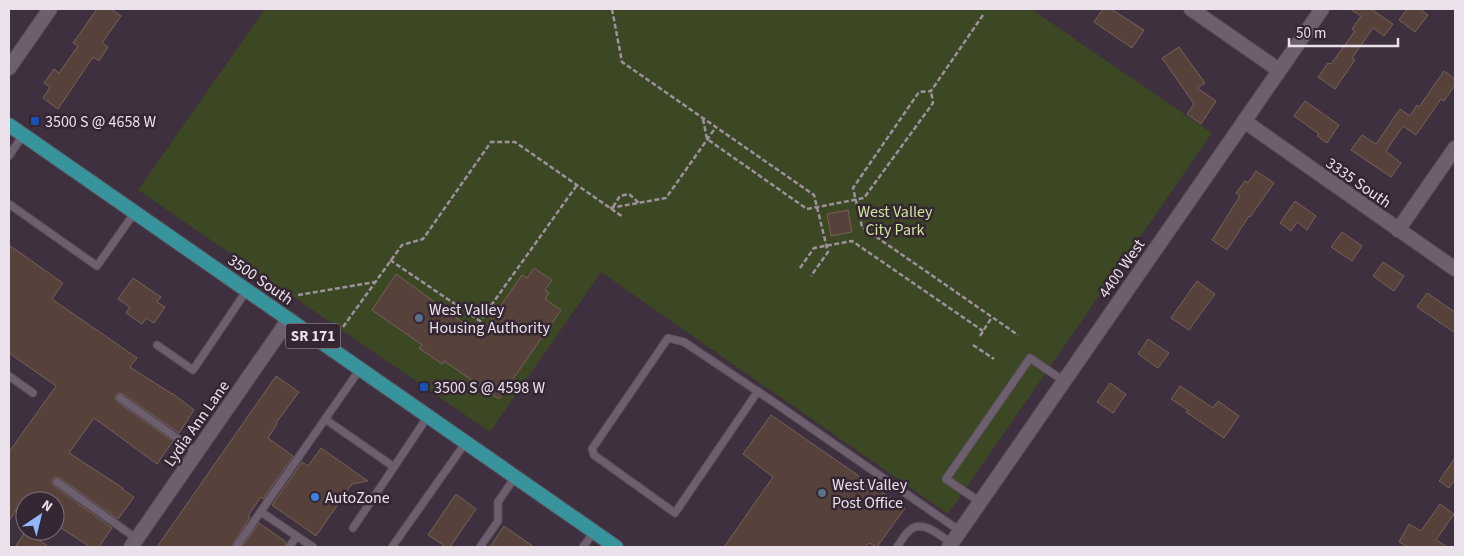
<svg xmlns="http://www.w3.org/2000/svg" width="1464" height="556" font-family="'Source Sans 3',sans-serif">
	<style>
		.green { fill: #3c4723 }
		.building { fill: #56423a; stroke: #766158 }
		.lines { fill: none; stroke-linecap: round; stroke-linejoin: round }
		.service-casing { stroke: #584c57; stroke-width: 9 }
		.minor-casing { stroke: #584c57; stroke-width: 16 }
		.tertiary-casing { stroke: #584c57; stroke-width: 16 }
		.primary-casing { stroke: #584c57; stroke-width: 16 }
		.path { stroke: #9d919c; stroke-width: 2.5; stroke-dasharray: 5 2.5; stroke-linecap: butt }
		.service { stroke: #6e5f6e; stroke-width: 7 }
		.minor { stroke: #6e5f6e; stroke-width: 14 }
		.tertiary { stroke: #6e5f6e; stroke-width: 14 }
		.primary { stroke: #37939c; stroke-width: 14 }
		.transit-dot { fill: #1a4fb4; stroke: #342633; stroke-width: 2 }
		.service-dot { fill: #5c6f8a; stroke: #342633; stroke-width: 2 }
		.shop-dot { fill: #3f7fe0; stroke: #342633; stroke-width: 2 }
		.labels { text-anchor: middle; stroke-width: 5; stroke-linejoin: round; paint-order: stroke }
		.shield { fill: #342633; stroke: #b4a9b3; stroke-width: 1 }
		.shield-label { font-size: 15px; font-weight: bold; fill: #ebe1ea }
		.poi-label { font-size: 16px; fill: #ebe1ea; stroke: #342633; text-anchor: start }
		.street-label { font-size: 16px; fill: #ebe1ea; stroke: #342633 }
		.park-label { font-size: 16px; fill: #cde699; stroke: #342633 }
	</style>
	<rect width="100%" height="100%" fill="#3e303e"/>
	<!-- green -->
	<path class="green" d="M265 9H1031L1212 133 948 514 601 272 490 432 138 190Z"/>
	<!-- building -->
	<g class="building">
		<path d="M97 9H111L121 16 102 43 108 47 99 61 93 57 58 109 43 98 50 87 44 83 54 69 59 73 78 46 73 43Z"/>
		<path d="M1103 9H1111L1144 30 1132 48 1094 22Z"/>
		<path d="M1350 9H1371L1393 24 1384 36 1373 28 1352 58 1355 60 1335 89 1318 77 1328 63 1331 64 1355 31 1352 29 1361 16Z"/>
		<path d="M1407 9H1420L1428 15 1415 32 1399 20Z"/>
		<path d="M1179 47 1205 83 1197 88 1216 101 1201 124 1187 114 1194 104 1162 58Z"/>
		<path d="M1444 71 1455 79V85L1444 101 1441 99 1416 135 1403 126 1386 151 1401 163 1391 177 1351 150 1362 135 1376 144 1400 109 1410 116 1417 105 1419 107Z"/>
		<path d="M1305 101 1339 125 1327 143 1317 136 1319 134 1294 116Z"/>
		<path d="M1256 171 1274 183 1250 217 1249 216 1227 250 1212 240 1240 196 1236 193 1245 181 1248 183Z"/>
		<path d="M1295 201 1316 216 1307 230 1297 222 1291 231 1280 223Z"/>
		<path d="M848 210 852 232 831 236 827 214Z"/>
		<path d="M1342 232 1362 246 1352 261 1331 247Z"/>
		<path d="M9 245 63 283 52 299 137 358 130 367 172 394V393L194 410 179 433 123 394 118 393 115 397 117 402 173 441 157 464 94 418 69 453 123 488 122 489 134 497 118 519 60 478 55 477 52 479V484L54 486 112 528 99 547H90L55 524V501H22L9 521V452L56 386 9 353Z"/>
		<path d="M1383 262 1404 276 1394 291 1373 276Z"/>
		<path d="M534 268 552 280 545 290 549 293 545 299 561 310 499 399 444 361 442 364 419 348 422 345 372 310 396 274 480 335 522 275 527 278Z"/>
		<path d="M133 278 161 297 157 302 165 307 154 323 146 318 142 324 126 313 130 307 118 299Z"/>
		<path d="M1197 281 1215 294 1189 330 1171 318Z"/>
		<path d="M1427 293 1455 312V333L1417 307Z"/>
		<path d="M1148 339 1169 353 1158 368 1138 354Z"/>
		<path d="M276 376 299 392 276 423 277 424 268 438 293 456 263 499 261 497 248 516 250 517 231 547H157Z"/>
		<path d="M1110 383 1126 394 1113 413 1097 402Z"/>
		<path d="M1180 386 1213 408 1218 401 1239 416 1224 438 1186 412 1188 410 1171 399Z"/>
		<path d="M771 415 905 508 877 547 869 543 866 547H724L773 477 743 454Z"/>
		<path d="M321 448 368 481 352 484 316 536 272 505 302 462 308 466Z"/>
		<path d="M1455 458V480L1449 488 1439 481Z"/>
		<path d="M456 494 476 509 450 547H446L428 535Z"/>
		<path d="M1440 504 1454 514 1436 540 1448 547H1408L1399 542 1409 524 1421 531Z"/>
		<path d="M259 523 286 542 284 547H242Z"/>
		<path d="M504 526 534 547H490Z"/>
		<path d="M26 531 49 547H15Z"/>
	</g>
	<g class="lines">
		<defs>
			<g id="service">
				<path d="M9 156 23 135"/>
				<path d="M9 204 97 266 135 212"/>
				<path d="M157 345 193 370 247 290"/>
				<path d="M9 376 33 393"/>
				<path d="M758 391 675 513 594 455 592 449 668 338 684 342 775 403 960 531"/>
				<path d="M120 398 197 452"/>
				<path d="M325 419 394 467 353 528"/>
				<path d="M394 467 428 416"/>
				<path d="M57 482 137 539"/>
				<path d="M980 502 946 479 1030 358 1064 381"/>
				<path d="M261 512 313 547"/>
				<path d="M236 547 360 369"/>
				<path d="M289 547 297 536"/>
				<path d="M392 547 466 442"/>
				<path d="M480 547 498 521V502L515 477"/>
				<path d="M583 547 594 532"/>
				<path d="M897 547C901 542 904 535 909 531 921 518 941 536 951 543"/>
			</g>
			<g id="minor">
				<path d="M1191 9 1279 70"/>
				<path d="M9 68 50 9"/>
				<path d="M1244 121 1455 269"/>
				<path d="M1398 230 1455 148"/>
				<path d="M131 547 289 319"/>
			</g>
			<path id="tertiary" d="M949 547 1322 9"/>
			<path id="primary" d="M9 125 616 547"/>
		</defs>
		<!-- service casing -->
		<use href="#service" class="service-casing"/>
		<!-- minor casing -->
		<use href="#minor" class="minor-casing"/>
		<!-- tertiary casing -->
		<use href="#tertiary" class="tertiary-casing"/>
		<!-- primary casing -->
		<use href="#primary" class="primary-casing"/>
		<!-- path -->
		<g class="path">
			<path d="M612 9 622 62 814 195 828 252 811 276"/>
			<path d="M983 15 931 91 919 92 853 188 862 227 1018 335"/>
			<path d="M703 119 707 139 807 209 864 198 933 103 931 91"/>
			<path d="M613 207 620 196 629 194 639 203"/>
			<path d="M610 208 666 198 716 127"/>
			<path d="M390 260 480 321 577 185"/>
			<path d="M800 268 814 248 852 241 983 331"/>
			<path d="M298 295 375 282"/>
			<path d="M343 327 402 245 423 239 491 142H515L623 217"/>
			<path d="M980 336 992 317"/>
			<path d="M973 345 994 359"/>
		</g>
		<!-- service -->
		<use href="#service" class="service"/>
		<!-- minor -->
		<use href="#minor" class="minor"/>
		<!-- tertiary -->
		<use href="#tertiary" class="tertiary"/>
		<!-- primary -->
		<use href="#primary" class="primary"/>
	</g>
	<!-- markers -->
	<g class="transit-dot">
		<rect x="30" y="116" width="10" height="10" rx="2.5"/>
		<rect x="419" y="382" width="10" height="10" rx="2.5"/>
	</g>
	<g class="service-dot">
		<circle cx="419" cy="318" r="5"/>
		<circle cx="822" cy="493" r="5"/>
	</g>
	<circle class="shop-dot" cx="315" cy="497" r="5"/>
	<g class="labels">
		<!-- shield labels -->
		<rect class="shield" x="285.5" y="323.5" width="55" height="25" rx="4"/>
		<g class="shield-label">
			<text x="313" y="341">SR 171</text>
		</g>
		<!-- poi labels -->
		<g class="poi-label">
			<text x="45" y="127">3500 S @ 4658 W</text>
			<text x="429" y="315">West Valley<tspan x="429" dy="18">Housing Authority</tspan></text>
			<text x="434" y="393">3500 S @ 4598 W</text>
			<text x="832" y="490">West Valley<tspan x="832" dy="18">Post Office</tspan></text>
			<text x="325" y="503">AutoZone</text>
		</g>
		<!-- street labels -->
		<g class="street-label">
			<text transform="translate(1359 182) rotate(35)" y="6">3335 South</text>
			<text transform="translate(1121 268) rotate(-55)" y="6">4400 West</text>
			<text transform="translate(261 279) rotate(35)" y="6">3500 South</text>
			<text transform="translate(196 423) rotate(-55)" y="6">Lydia Ann Lane</text>
		</g>
		<!-- park labels -->
		<g class="park-label">
			<text x="895" y="217">West Valley<tspan x="895" dy="18">City Park</tspan></text>
		</g>
	</g>
	<!-- border -->
	<rect width="1464" height="556" fill="none" stroke="#ebe1ea" stroke-width="20"/>
	<!-- north arrow -->
	<g transform="translate(40 516) rotate(35)"><circle r="24" fill="#342633" stroke="#7d717c"/>
	<path d="M0-4L9 19L0 12L-9 19Z" fill="#91b8fd"/>
	<text y="-8" font-size="14" font-weight="bold" text-anchor="middle" fill="#ebe1ea">N</text>
	</g>
	<!-- scale -->
	<path d="M1289 38v8h109v-8" fill="none" stroke="#ebe1ea" stroke-width="2.5"/>
	<text x="1296" y="38" font-size="15" fill="#ebe1ea" stroke="#342633" stroke-width="4" paint-order="stroke">50 m</text>
</svg>
